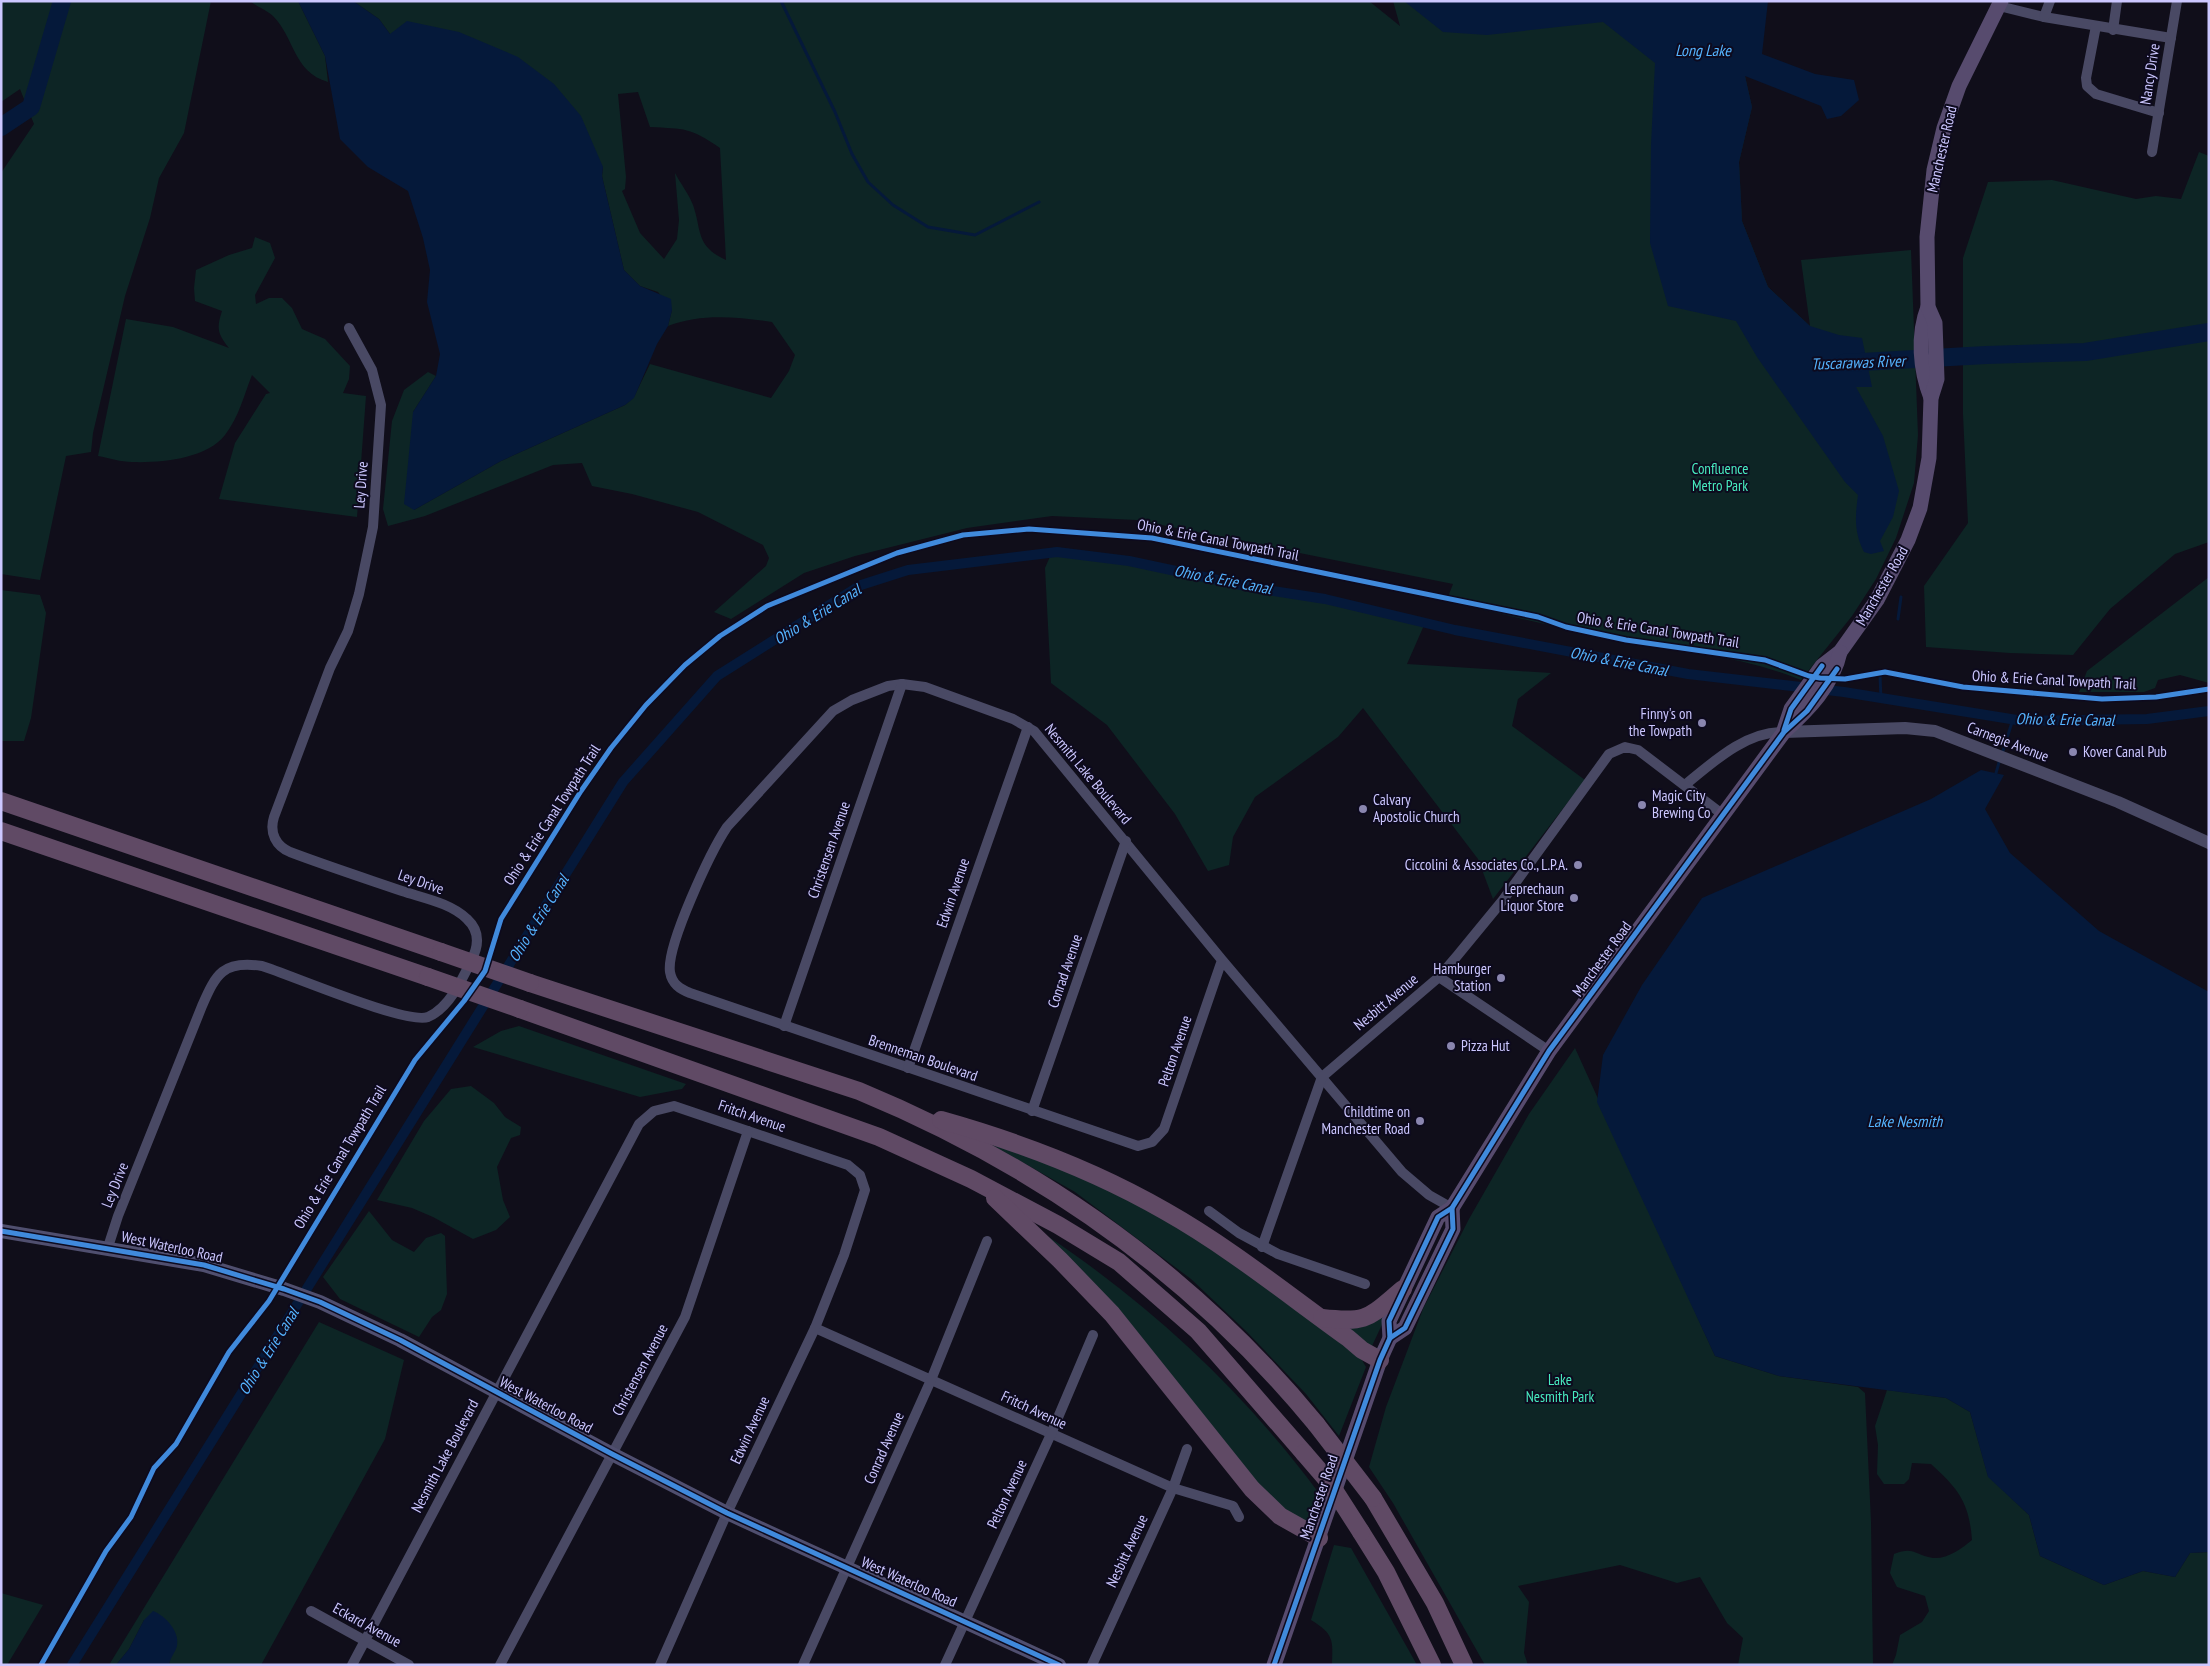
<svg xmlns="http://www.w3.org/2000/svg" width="2210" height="1666" font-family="'PT Sans Narrow',sans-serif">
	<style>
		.green { fill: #0d2525; fill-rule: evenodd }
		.water { fill: #05193a }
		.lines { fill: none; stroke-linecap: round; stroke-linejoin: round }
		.stream { stroke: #05193a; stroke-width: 3 }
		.canal { stroke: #05193a; stroke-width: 10 }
		.river { stroke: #05193a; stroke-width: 18 }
		.minor { stroke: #494964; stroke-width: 10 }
		.tertiary { stroke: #494964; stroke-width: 12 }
		.secondary { stroke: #504f6f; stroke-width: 14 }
		.primary { stroke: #574b6e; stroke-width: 15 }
		.motorway { stroke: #604a65; stroke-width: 18 }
		.motorway-bridge { stroke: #604a65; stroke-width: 18 }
		.cycleway-casing { stroke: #0d0a1e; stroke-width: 8 }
		.cycleway { stroke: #408adc; stroke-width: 5 }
		.poi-dot { fill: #8a86af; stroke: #0d0a1e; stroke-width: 2 }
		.labels { text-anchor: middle; stroke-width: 4; stroke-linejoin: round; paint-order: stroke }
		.street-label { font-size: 15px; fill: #ccc7ff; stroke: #0d0a1e }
		.park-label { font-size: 15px; fill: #48ebbf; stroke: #0d0a1e }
		.poi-label { font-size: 15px; fill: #ccc7ff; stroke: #0d0a1e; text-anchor: end }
		.water-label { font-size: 16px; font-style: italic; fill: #55b4ff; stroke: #0d0a1e }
	</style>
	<rect width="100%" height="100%" fill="#100e1a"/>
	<!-- green -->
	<g class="green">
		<path d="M1 1H211L184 133 159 178 150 218 125 296 93 433 91 452 66 456 40 580 1 574V173L34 124 20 89 1 102Z"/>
		<path d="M250 1H298L325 56 328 82C293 72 295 38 273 16 267 10 257 7 250 1Z"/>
		<path d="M353 1H1369L1400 26 1393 1H1768L1745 76 1752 107 1739 162 1742 221 1768 287 1810 326 1801 260 1911 250 1918 435 1914 483 1896 538 1876 579 1852 616 1801 680C1743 656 1682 652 1621 640 1562 629 1505 614 1446 602L1453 584 1137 520 1052 516 967 528 855 556 804 573 731 619 714 612 766 566 769 558 763 545 698 512 632 494 592 486 582 463 553 465 425 516 388 526 383 509 392 421 404 390 428 372 436 376 413 412 414 510 501 461 625 405 634 397 650 364 771 398 789 371 795 355 772 322C738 317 701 313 668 326L672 310 658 292 640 286 624 270 602 176 603 167 390 34 379 19ZM638 92 650 127C685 129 690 127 720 148L726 260C695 246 702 230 693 205 689 194 680 183 675 173L679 220 677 239 664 259 640 233 622 191 625 189 626 177 618 94Z"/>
		<path d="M2199 152 2209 156V542L2175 554 2110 609 2073 655 2010 653 1926 647 1924 586 1968 523 1963 414V258L1988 182 2052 180 2136 199 2156 196 2181 199Z"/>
		<path d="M255 237 270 243 275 258 255 295 256 304 269 298H282L292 308 302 329 325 339 350 366 349 379 343 393 366 396 357 517 219 499 235 443 266 394 270 393 252 375C244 395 239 417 225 435 206 459 161 463 132 462 121 462 109 458 98 456L126 319 173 327 229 348C218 334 216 329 222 311L195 301 194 288 196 270 229 255 252 248Z"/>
		<path d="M1052 552C1178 566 1302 594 1425 623L1407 664 1551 673 1518 699 1512 726 1585 780 1493 899 1478 859 1363 708 1338 737 1255 797 1233 837 1229 865 1208 871 1175 814 1107 725 1051 683 1045 568Z"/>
		<path d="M2209 577V683L2180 675 2158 680 2155 688 2144 692H2079L2087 671Z"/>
		<path d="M1 590 40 595 46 613 31 718 24 741H1Z"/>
		<path d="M519 1026 686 1084 682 1089 640 1097 473 1047 501 1031Z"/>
		<path d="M1575 1048 1715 1356 1779 1376 1858 1387 1865 1393 1871 1522 1873 1665H1738L1743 1638 1727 1623 1700 1577 1677 1583 1620 1565 1518 1586 1529 1602 1524 1653 1528 1665H1485L1393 1503 1369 1467 1386 1407 1423 1309 1469 1219 1529 1114Z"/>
		<path d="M471 1086 494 1103 505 1117 521 1127 520 1135 511 1138 497 1167 503 1200 510 1217 496 1230 473 1239 433 1217 412 1208 377 1200 424 1121 451 1089Z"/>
		<path d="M993 1142C1027 1155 1063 1166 1095 1182 1189 1228 1272 1290 1356 1350L1366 1367 1339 1436 1306 1394 1247 1332 1191 1279 1075 1192 992 1145Z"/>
		<path d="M369 1211 392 1240 414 1252 426 1238 441 1233 445 1236 447 1294 441 1310 432 1317 419 1337 340 1299 323 1277Z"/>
		<path d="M1049 1237C1153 1307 1243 1391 1318 1492L1310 1517 1304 1522 1294 1519 1254 1482 1048 1240Z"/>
		<path d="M1387 1314 1371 1348 1342 1329Z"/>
		<path d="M319 1322 404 1360 385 1439 261 1665H169L170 1660 144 1620 129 1649 116 1665H109Z"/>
		<path d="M1887 1390 1946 1398 1970 1412 1988 1476 2029 1515 2040 1556 2104 1585 2143 1571 2175 1577 2190 1553 2209 1552V1665H1892L1896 1655 1900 1635 1922 1622 1929 1611 1925 1596 1897 1587 1890 1573 1894 1554C1914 1546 1914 1555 1933 1558 1948 1559 1961 1549 1972 1540 1969 1501 1958 1489 1931 1464L1912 1463 1909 1479 1904 1484H1884L1877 1474 1878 1445 1875 1426Z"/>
		<path d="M1334 1545 1351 1548 1417 1665H1332C1333 1640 1334 1634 1311 1620Z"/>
		<path d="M1 1593 43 1605 7 1665H1Z"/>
	</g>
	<!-- water -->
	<g class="water">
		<path d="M298 1H353L379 19 390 34 407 21 459 32 518 57 554 84 581 116 603 167 602 176 624 270 640 286 671 299 672 310 668 326 657 344 634 398 625 405 501 461 414 510 404 504 413 412 436 376 440 354 427 302 430 270 423 238 408 191 368 167 340 139 325 56Z"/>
		<path d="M1404 1H1768L1762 54 1815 74 1854 80 1859 100 1841 116 1827 119 1821 106 1745 76 1752 107 1739 162 1742 221 1768 287 1810 326 1839 335 1862 338 1872 387H1856L1883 436 1899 491 1893 517 1880 541 1884 551 1871 554 1864 552C1854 532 1855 517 1858 495L1845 482 1757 357 1736 321 1668 306 1650 243 1651 145 1655 63 1603 22 1487 35 1443 32Z"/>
		<path d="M1981 770 2004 775 1985 809 2010 853 2099 931 2209 992V1552L2190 1553 2175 1577 2143 1571 2104 1585 2040 1556 2029 1515 1988 1477 1970 1412 1946 1398 1779 1376 1715 1356 1597 1102 1603 1055 1642 985 1702 898 1931 799Z"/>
		<path d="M153 1611C166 1616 180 1632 177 1646 175 1653 170 1658 169 1665H116L129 1649 144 1620Z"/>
	</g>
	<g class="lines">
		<!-- stream -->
		<g class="stream">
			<path d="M781 1 835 112 852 154 868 182 893 205 928 227 975 235 1039 202"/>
			<path d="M1898 619 1901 597"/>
			<path d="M1880 676 1881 699"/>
			<path d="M2002 754 2013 719"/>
			<path d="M1996 773 2000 759"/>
		</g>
		<!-- canal -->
		<path class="canal" d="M72 1665 623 782 717 676 861 585 908 570 1057 552 1129 561 1260 589 1325 599 1455 630 1688 674 1844 692 2023 721 2147 719 2209 711"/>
		<!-- river -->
		<g class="river">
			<path d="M1 127 31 107 62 1"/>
			<path d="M1844 363 1986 355 2085 352 2209 332"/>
		</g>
		<!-- minor -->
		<g class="minor">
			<path d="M1999 6 2044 17 2171 38"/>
			<path d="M2044 17 2050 1"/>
			<path d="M2096 26 2086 78 2087 86 2096 94 2159 113"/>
			<path d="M2113 30 2117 1"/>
			<path d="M2152 152 2177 1"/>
			<path d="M1685 785C1713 762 1746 731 1784 732"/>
			<path d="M1222 960 1164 1129 1152 1142 1138 1146 690 993C680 989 672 984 670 972 666 946 711 851 727 827L833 711 852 700 888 686 902 684 925 687 1013 719 1034 731 1222 960 1402 1172 1429 1195 1452 1208"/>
			<path d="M1439 977 1549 1051"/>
			<path d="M784 1026 902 684"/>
			<path d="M908 1068 1028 727"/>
			<path d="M1032 1111 1126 841"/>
			<path d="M1209 1211 1239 1233 1278 1254 1365 1284"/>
			<path d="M108 1247 118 1216 202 1006C216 974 223 960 262 966 291 975 407 1025 428 1017 449 1008 462 980 471 961 479 946 480 931 467 919 451 903 423 898 402 891 364 878 327 866 290 852 276 846 269 833 274 817L330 668 348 631 359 594 373 527 381 405 372 370 349 328"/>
			<path d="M1262 1247 1322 1077 1439 977 1457 956 1503 900 1609 754 1625 747 1638 750 1722 814"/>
			<path d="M815 1328 1173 1488 1233 1506 1239 1517"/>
			<path d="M311 1611 409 1665"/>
			<path d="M352 1665 639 1124 654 1111 674 1106 848 1165 860 1175 865 1190 844 1255 815 1328 727 1513 660 1665"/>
			<path d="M500 1665 685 1317 748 1131"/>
			<path d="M803 1665 931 1380 987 1241"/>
			<path d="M945 1665 1051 1434 1093 1335"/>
			<path d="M1092 1665 1173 1488 1187 1449"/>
		</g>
		<!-- tertiary -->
		<path class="tertiary" d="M1784 732 1905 728 1935 731 2118 802 2209 843"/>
		<!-- secondary -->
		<path class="secondary" d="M1 1231 204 1265 284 1289 320 1302 400 1340 612 1454 727 1513 1059 1665"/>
		<!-- primary -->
		<g class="primary">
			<path d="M1928 307C1917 335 1920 370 1931 398"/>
			<path d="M1784 730 1791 709 1822 666 1840 652 1877 600 1908 540 1920 508 1929 458 1931 398 1937 379 1935 323 1928 307 1927 237 1934 170 1944 128 1959 86 2001 1"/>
			<path d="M1390 1338 1405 1328 1453 1229 1452 1208"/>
			<path d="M1274 1665 1380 1360 1390 1338 1389 1321 1438 1217 1452 1208 1549 1051 1784 732C1808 710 1833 685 1840 652"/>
		</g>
		<!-- motorway -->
		<g class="motorway">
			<path d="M1 801 441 952"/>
			<path d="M1 831 428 977"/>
			<path d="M530 983 859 1091C1038 1165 1192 1273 1316 1424"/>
			<path d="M520 1009 879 1137 971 1179 1058 1225 1119 1262 1198 1331 1304 1453"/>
			<path d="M941 1120C1019 1142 1094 1170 1165 1211 1229 1247 1288 1295 1348 1338L1362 1350 1380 1360"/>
			<path d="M995 1198 1060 1260 1112 1314 1252 1489 1280 1516 1319 1538"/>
			<path d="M1322 1318C1369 1323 1368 1318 1403 1289"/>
			<path d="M1373 1498 1435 1603 1464 1665"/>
			<path d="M1361 1532 1386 1572 1432 1665"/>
		</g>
		<!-- motorway-bridge -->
		<g class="motorway-bridge">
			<path d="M441 952 530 983"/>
			<path d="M428 977 520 1009"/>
			<path d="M1316 1424 1373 1498"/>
			<path d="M1304 1453 1329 1482 1361 1532"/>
		</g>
		<defs>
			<g id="cycleway">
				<path d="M1784 730 1791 709 1822 666"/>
				<path d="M1 1231 204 1265 284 1289 320 1302 400 1340 612 1454 727 1513 1059 1665"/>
				<path d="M1390 1338 1405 1328 1453 1229 1452 1208"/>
				<path d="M41 1665 106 1551 131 1517 154 1468 176 1444 229 1352 269 1301 415 1060 464 1001 485 971 501 919 581 791 611 748 646 705 685 665 720 636 767 606 897 553 963 535 1029 529 1152 538 1538 617 1566 627 1626 640 1765 660 1809 676 1820 678 1845 679 1885 672 1963 687 2102 699 2156 697 2209 689"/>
				<path d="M1274 1665 1380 1360 1390 1338 1389 1321 1438 1217 1452 1208 1549 1051 1784 732 1807 711 1837 669"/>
			</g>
		</defs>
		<!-- cycleway casing -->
		<use href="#cycleway" class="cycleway-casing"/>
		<!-- cycleway -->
		<use href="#cycleway" class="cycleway"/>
	</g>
	<!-- markers -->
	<g class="poi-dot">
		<circle cx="1702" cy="723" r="5"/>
		<circle cx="2073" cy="752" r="5"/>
		<circle cx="1642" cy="805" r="5"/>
		<circle cx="1363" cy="809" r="5"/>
		<circle cx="1578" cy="865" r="5"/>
		<circle cx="1574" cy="898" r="5"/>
		<circle cx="1501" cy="978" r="5"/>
		<circle cx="1451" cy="1046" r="5"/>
		<circle cx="1420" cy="1121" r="5"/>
	</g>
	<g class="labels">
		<!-- street labels -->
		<g class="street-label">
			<text transform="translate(2150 74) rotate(-81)" y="5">Nancy Drive</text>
			<text transform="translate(1942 149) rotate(-77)" y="5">Manchester Road</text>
			<text transform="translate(361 485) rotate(-86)" y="5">Ley Drive</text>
			<text transform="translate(1218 540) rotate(11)" y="5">Ohio &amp; Erie Canal Towpath Trail</text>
			<text transform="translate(1882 586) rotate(-60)" y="5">Manchester Road</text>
			<text transform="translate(1658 630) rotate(9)" y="5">Ohio &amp; Erie Canal Towpath Trail</text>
			<text transform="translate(2054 680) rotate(3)" y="5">Ohio &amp; Erie Canal Towpath Trail</text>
			<text transform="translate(2008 742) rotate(21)" y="5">Carnegie Avenue</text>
			<text transform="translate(1088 774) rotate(50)" y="5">Nesmith Lake Boulevard</text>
			<text transform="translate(552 815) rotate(-57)" y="5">Ohio &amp; Erie Canal Towpath Trail</text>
			<text transform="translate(829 850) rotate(-71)" y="5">Christensen Avenue</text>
			<text transform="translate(421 882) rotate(19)" y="5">Ley Drive</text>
			<text transform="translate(953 893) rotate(-71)" y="5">Edwin Avenue</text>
			<text transform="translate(1602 959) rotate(-54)" y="5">Manchester Road</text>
			<text transform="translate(1065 971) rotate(-71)" y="5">Conrad Avenue</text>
			<text transform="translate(1386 1002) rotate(-40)" y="5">Nesbitt Avenue</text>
			<text transform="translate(1175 1051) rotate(-71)" y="5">Pelton Avenue</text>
			<text transform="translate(923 1058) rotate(19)" y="5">Brenneman Boulevard</text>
			<text transform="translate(752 1116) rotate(19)" y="5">Fritch Avenue</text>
			<text transform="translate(340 1157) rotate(-59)" y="5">Ohio &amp; Erie Canal Towpath Trail</text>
			<text transform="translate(115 1185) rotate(-68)" y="5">Ley Drive</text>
			<text transform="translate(172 1247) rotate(12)" y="5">West Waterloo Road</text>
			<text transform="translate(640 1370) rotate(-62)" y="5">Christensen Avenue</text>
			<text transform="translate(546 1405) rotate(28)" y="5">West Waterloo Road</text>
			<text transform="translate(1034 1410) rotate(25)" y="5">Fritch Avenue</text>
			<text transform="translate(750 1430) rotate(-65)" y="5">Edwin Avenue</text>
			<text transform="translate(884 1448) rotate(-66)" y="5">Conrad Avenue</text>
			<text transform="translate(445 1456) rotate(-62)" y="5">Nesmith Lake Boulevard</text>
			<text transform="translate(1007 1494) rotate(-65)" y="5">Pelton Avenue</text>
			<text transform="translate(1319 1497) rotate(-71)" y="5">Manchester Road</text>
			<text transform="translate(1127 1551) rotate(-65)" y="5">Nesbitt Avenue</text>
			<text transform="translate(909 1582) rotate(24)" y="5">West Waterloo Road</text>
			<text transform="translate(367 1625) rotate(29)" y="5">Eckard Avenue</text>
		</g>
		<!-- park labels -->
		<g class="park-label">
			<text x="1720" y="474">Confluence<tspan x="1720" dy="17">Metro Park</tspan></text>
			<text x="1560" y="1385">Lake<tspan x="1560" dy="17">Nesmith Park</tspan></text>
		</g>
		<!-- poi labels -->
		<g class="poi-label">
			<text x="1692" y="719">Finny's on<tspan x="1692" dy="17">the Towpath</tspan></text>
			<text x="2083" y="757" text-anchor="start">Kover Canal Pub</text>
			<text x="1652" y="801" text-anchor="start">Magic City<tspan x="1652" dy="17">Brewing Co</tspan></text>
			<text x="1373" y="805" text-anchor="start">Calvary<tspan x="1373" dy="17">Apostolic Church</tspan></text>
			<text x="1568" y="870">Ciccolini &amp; Associates Co., L.P.A.</text>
			<text x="1564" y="894">Leprechaun<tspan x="1564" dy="17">Liquor Store</tspan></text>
			<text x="1491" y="974">Hamburger<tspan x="1491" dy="17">Station</tspan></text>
			<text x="1461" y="1051" text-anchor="start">Pizza Hut</text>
			<text x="1410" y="1117">Childtime on<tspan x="1410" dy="17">Manchester Road</tspan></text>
		</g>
		<!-- water labels -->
		<g class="water-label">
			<text x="1703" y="56">Long Lake</text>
			<text transform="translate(1858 362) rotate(-2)" y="6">Tuscarawas River</text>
			<text transform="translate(1223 579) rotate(11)" y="6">Ohio &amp; Erie Canal</text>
			<text transform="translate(817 614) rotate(-32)" y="6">Ohio &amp; Erie Canal</text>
			<text transform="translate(1619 661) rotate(11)" y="6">Ohio &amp; Erie Canal</text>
			<text transform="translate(2065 719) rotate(1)" y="6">Ohio &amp; Erie Canal</text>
			<text transform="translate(538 918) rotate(-58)" y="6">Ohio &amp; Erie Canal</text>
			<text x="1905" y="1127">Lake Nesmith</text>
			<text transform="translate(268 1351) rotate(-58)" y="6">Ohio &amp; Erie Canal</text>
		</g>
	</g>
	<!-- border -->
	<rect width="2210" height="1666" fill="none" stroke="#ccc7ff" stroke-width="5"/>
</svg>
